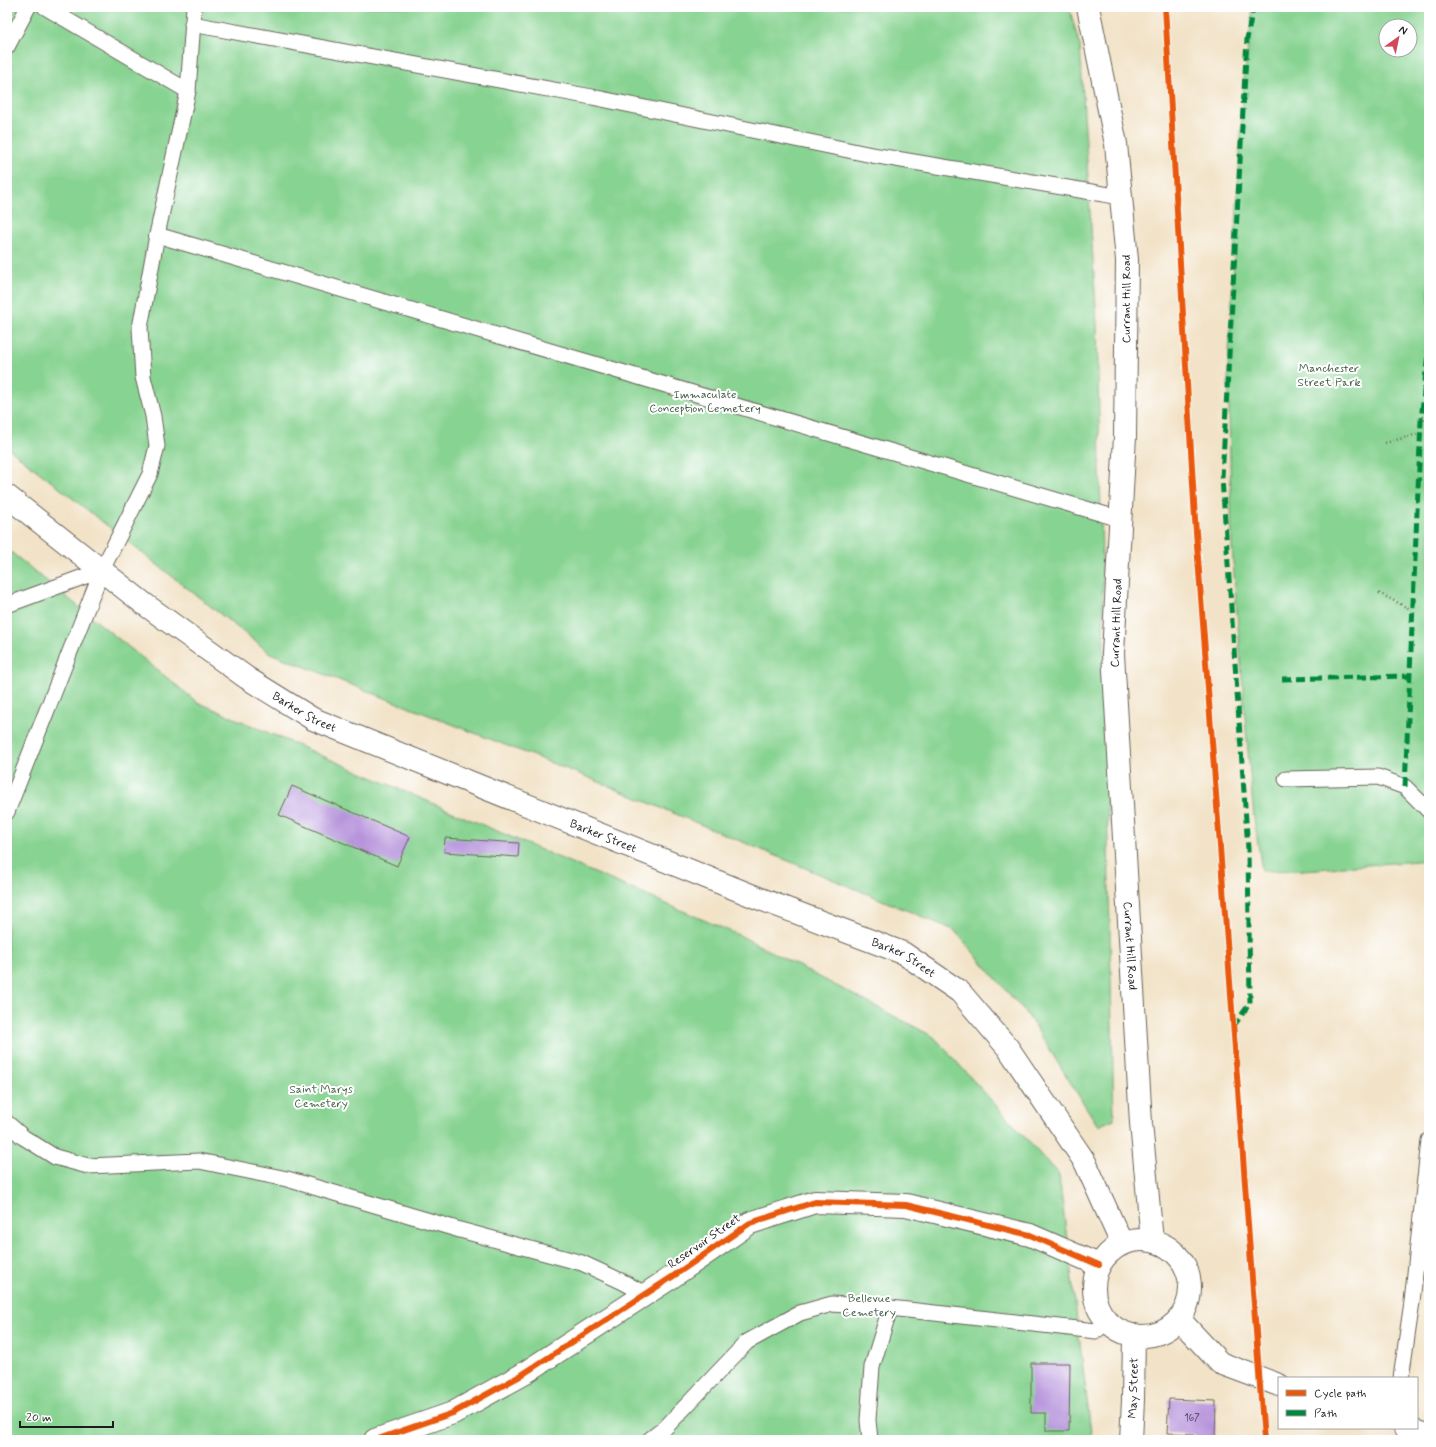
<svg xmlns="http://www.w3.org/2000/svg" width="1436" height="1447" font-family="Mynerve,sans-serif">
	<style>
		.green { fill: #87d391; stroke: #527856; fill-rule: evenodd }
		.building { fill: #b693db }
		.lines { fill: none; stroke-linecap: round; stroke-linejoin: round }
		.lane-casing { stroke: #676258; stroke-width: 17 }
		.street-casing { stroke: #676258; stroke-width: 24 }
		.secondary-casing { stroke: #676258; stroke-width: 24 }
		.path { stroke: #676258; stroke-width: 2.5; stroke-dasharray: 1 3; stroke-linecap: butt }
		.lane { stroke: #fff; stroke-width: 15 }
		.street { stroke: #fff; stroke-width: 22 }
		.secondary { stroke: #fff; stroke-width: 22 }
		.quiet { stroke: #00873e; stroke-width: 5; stroke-dasharray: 10 5; stroke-linecap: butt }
		.cycleway-casing { stroke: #fff; stroke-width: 8 }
		.cycleway { stroke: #e8590c; stroke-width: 6 }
		.labels { text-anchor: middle; stroke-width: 4; stroke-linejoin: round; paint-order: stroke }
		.number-label { font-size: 10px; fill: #423a4c }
		.street-label { font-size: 12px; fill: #1c1c1c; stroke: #fff }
		.park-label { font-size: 12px; fill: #415c45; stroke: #fff }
	</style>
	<rect width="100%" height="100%" fill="#fff"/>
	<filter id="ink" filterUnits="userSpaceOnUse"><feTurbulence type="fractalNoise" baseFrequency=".025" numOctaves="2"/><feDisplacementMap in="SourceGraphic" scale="8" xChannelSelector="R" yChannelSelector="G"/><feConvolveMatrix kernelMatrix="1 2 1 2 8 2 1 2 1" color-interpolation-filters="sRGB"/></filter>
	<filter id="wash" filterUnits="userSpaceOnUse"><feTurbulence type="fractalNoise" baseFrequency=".012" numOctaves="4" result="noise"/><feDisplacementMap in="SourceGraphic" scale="16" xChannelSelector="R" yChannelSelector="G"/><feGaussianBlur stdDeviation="0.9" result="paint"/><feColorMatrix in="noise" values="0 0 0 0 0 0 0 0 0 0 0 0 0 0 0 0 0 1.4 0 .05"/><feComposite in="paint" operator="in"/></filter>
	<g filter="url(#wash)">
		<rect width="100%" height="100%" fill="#f2e3c8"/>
		<!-- green -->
		<g class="green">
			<path d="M7 7H1069L1080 46 1097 325 1114 1119 1098 1126 1029 1017 954 930 582 775 270 653 7 447Z"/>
			<path d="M1253 7H1429V860L1305 870 1262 871 1254 818 1246 729 1232 548 1228 370 1244 79ZM1386 26H1410V50H1386Z"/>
			<path d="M7 549 197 702 741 936 934 1037 1059 1175 1092 1440H7Z"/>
		</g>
		<g id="blocks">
			<!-- building -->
			<g class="building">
				<path d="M292 786 410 837 397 866 279 815Z"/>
				<path d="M445 838 519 843 518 857 444 852Z"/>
				<path d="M1031 1363H1070L1069 1431H1046V1413H1031Z"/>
				<path d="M1169 1399 1216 1401 1215 1440H1194V1434L1167 1433Z"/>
			</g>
		</g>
	</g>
	<g filter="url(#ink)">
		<use href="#blocks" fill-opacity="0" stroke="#676258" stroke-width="1"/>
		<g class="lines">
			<defs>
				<g id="lane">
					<path d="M45 7 188 91 194 7"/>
					<path d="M192 24 592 97 872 155 1121 197"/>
					<path d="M7 47 28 7"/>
					<path d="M157 235 1120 519"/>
					<path d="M102 570 150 474 157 446 153 416 143 377 140 328 157 235 188 91"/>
					<path d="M7 605 102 570 7 812"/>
					<path d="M1286 779 1378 777 1405 787 1429 811"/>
					<path d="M7 1123 23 1137 55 1157 88 1166 199 1161 287 1179 460 1230 582 1263 623 1282 645 1294"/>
					<path d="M1401 1378 1412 1302 1429 1140"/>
					<path d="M649 1440 665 1428 747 1342 800 1313 832 1304 890 1308"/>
					<path d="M870 1440 868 1420 872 1367 890 1308 1096 1331 1107 1322"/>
				</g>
				<g id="street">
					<path d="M1179 1319 1220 1363 1279 1385"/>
					<path d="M1405 1428 1429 1436"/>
					<path d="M375 1440 453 1413 520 1376 672 1277 750 1223 815 1202 906 1205 1030 1235 1099 1265"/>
				</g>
				<g id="secondary">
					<path id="s1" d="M1088 7 1116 144 1127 260 1125 436 1113 654 1141 1123 1152 1241"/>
					<path id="s2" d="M7 496 143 603 247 678 313 719 758 898 903 953 960 992 1008 1048 1085 1162 1122 1244"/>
					<circle cx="1142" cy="1288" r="48"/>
					<path id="s3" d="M1131 1440 1133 1400 1134 1335"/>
				</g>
			</defs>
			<!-- lane casing -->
			<use href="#lane" class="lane-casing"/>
			<!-- street casing -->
			<use href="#street" class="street-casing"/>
			<!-- secondary casing -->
			<use href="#secondary" class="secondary-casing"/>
			<!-- path -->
			<g class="path">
				<path d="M1422 416 1427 424 1429 426"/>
				<path d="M1385 443 1421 433"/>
				<path d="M1379 593 1412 610"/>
			</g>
			<!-- lane -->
			<use href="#lane" class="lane"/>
			<!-- street -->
			<use href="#street" class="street"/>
			<!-- secondary -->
			<use href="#secondary" class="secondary"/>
			<!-- quiet -->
			<g class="quiet">
				<path d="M1282 679 1409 676"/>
				<path d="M1405 787 1421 421 1429 342"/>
				<path d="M1233 1027 1250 1003 1248 849 1222 478 1247 39 1253 7"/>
			</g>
			<defs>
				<g id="cycleway">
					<path d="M1165 7 1195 519 1218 820 1264 1440"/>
					<path d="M375 1440 453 1413 520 1376 672 1277 750 1223 815 1202 906 1205 1030 1235 1099 1265"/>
				</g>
			</defs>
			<!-- cycleway casing -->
			<use href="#cycleway" class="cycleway-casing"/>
			<!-- cycleway -->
			<use href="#cycleway" class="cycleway"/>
		</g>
	</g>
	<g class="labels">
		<!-- number labels -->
		<g class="number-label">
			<text x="1192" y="1421">167</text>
		</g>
		<!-- street labels -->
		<g class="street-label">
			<text transform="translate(1126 299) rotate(-90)" y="4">Currant Hill Road</text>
			<text transform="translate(1116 623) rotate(-88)" y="4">Currant Hill Road</text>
			<text dy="4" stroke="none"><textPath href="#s2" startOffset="368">Barker Street</textPath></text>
			<text dy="4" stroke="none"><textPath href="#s2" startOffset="692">Barker Street</textPath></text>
			<text dy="4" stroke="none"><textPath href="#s1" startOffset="943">Currant Hill Road</textPath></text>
			<text dy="4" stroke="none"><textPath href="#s2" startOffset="1016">Barker Street</textPath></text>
			<text transform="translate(704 1241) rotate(-35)" y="4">Reservoir Street</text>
			<text dy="4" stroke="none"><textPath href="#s3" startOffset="52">May Street</textPath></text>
		</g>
		<!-- park labels -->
		<g class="park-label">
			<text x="1329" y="372">Manchester<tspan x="1329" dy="14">Street Park</tspan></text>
			<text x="705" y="398">Immaculate<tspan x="705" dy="14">Conception Cemetery</tspan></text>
			<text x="321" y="1093">Saint Marys<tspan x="321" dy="14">Cemetery</tspan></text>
			<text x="869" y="1302">Bellevue<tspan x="869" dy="14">Cemetery</tspan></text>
		</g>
	</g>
	<!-- margin -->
	<rect width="1436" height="1447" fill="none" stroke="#fff" stroke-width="24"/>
	<!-- legend -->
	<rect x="1278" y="1377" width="140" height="52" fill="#ffffff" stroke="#a4a4a4"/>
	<rect x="1286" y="1390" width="20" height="6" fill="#e8590c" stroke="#a4a4a4"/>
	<text x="1314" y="1397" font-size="12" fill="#1c1c1c">Cycle path</text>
	<rect x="1286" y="1410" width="20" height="6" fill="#00873e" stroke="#a4a4a4"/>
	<text x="1314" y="1417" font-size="12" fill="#1c1c1c">Path</text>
	<!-- north arrow -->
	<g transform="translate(1398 38) rotate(33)"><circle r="19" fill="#ffffff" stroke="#a4a4a4"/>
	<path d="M0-3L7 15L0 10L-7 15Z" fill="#d1495b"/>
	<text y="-6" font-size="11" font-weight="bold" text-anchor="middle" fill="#1c1c1c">N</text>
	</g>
	<!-- scale -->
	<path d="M20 1421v6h93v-6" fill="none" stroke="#1c1c1c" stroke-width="2"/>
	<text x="26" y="1421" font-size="12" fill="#1c1c1c" stroke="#ffffff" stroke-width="3" paint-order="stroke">20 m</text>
</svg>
